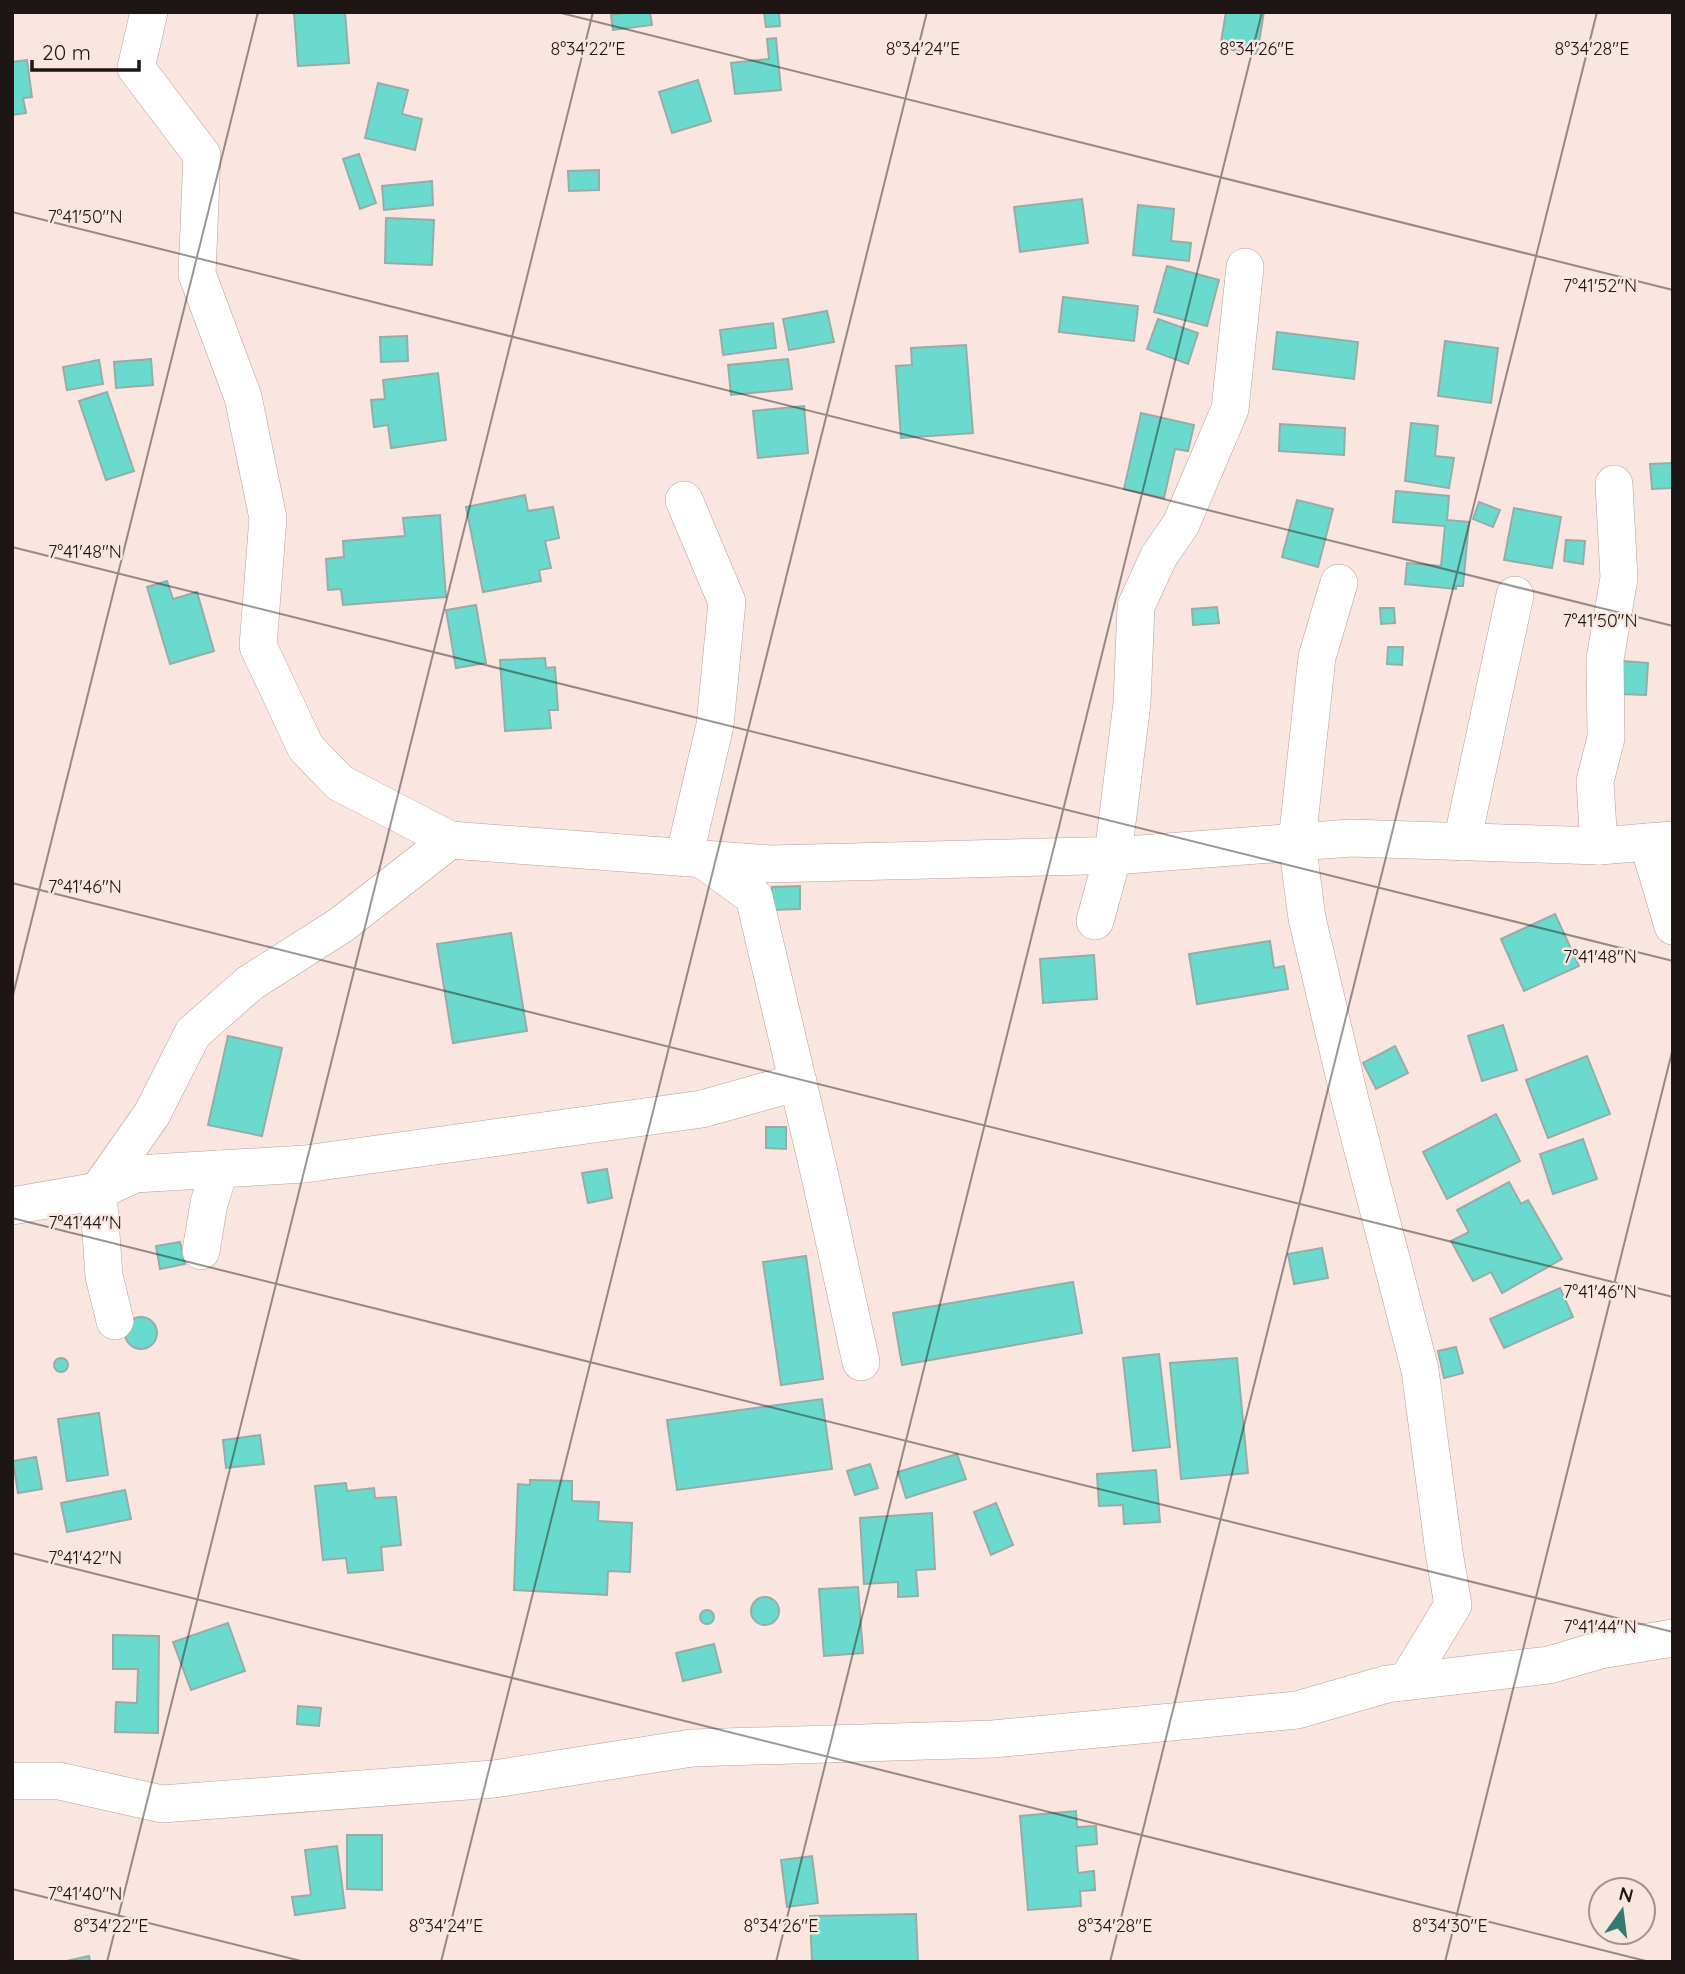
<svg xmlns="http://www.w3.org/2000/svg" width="1685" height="1974" font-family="Quicksand,sans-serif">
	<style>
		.building { fill: #6bdace; stroke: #97aca9; stroke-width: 2 }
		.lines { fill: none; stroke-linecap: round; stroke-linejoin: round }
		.street-casing { stroke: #b2a099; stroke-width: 38 }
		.street { stroke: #fff; stroke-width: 37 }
		.ticks { fill: none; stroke: #1d1614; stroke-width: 2; stroke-opacity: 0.45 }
		.ticks-label { font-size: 18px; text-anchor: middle; fill: #1d1614; stroke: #fae6df; stroke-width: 5; stroke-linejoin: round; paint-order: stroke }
	</style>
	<rect width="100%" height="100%" fill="#fae6df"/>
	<!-- building -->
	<g class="building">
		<path d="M294 12H345L349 63 298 66Z"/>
		<path d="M631 12H650L652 25 613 30 611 15Z"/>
		<path d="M764 12H779L780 26 766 27Z"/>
		<path d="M1226 12H1264L1257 54 1220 48Z"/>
		<path d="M776 38 781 90 735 94 731 63 769 59 767 39Z"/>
		<path d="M27 60 32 97 23 98 26 113 12 115V62Z"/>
		<path d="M698 80 711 121 672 133 659 92Z"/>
		<path d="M378 83 408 90 402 114 422 119 415 150 365 138Z"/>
		<path d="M359 154 376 203 360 209 343 159Z"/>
		<path d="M599 170V190L569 191 568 171Z"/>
		<path d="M432 181 433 205 384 210 382 186Z"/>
		<path d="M1082 199 1088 243 1020 252 1014 207Z"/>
		<path d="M1138 205 1174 209 1171 241 1191 243 1189 261 1133 255Z"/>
		<path d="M386 218 434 220 432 265 385 263Z"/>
		<path d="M1167 266 1219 280 1207 326 1154 312Z"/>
		<path d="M1063 297 1138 306 1134 341 1059 332Z"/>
		<path d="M827 311 834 342 789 350 783 319Z"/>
		<path d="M1158 319 1198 333 1188 364 1147 349Z"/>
		<path d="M773 323 776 348 723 355 720 330Z"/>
		<path d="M1277 332 1358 342 1354 379 1273 369Z"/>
		<path d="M407 336 408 361 381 362 380 337Z"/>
		<path d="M1445 341 1498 348 1491 403 1438 396Z"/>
		<path d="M966 345 973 433 901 438 896 366 912 365 911 348Z"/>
		<path d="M151 359 153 385 116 388 114 362Z"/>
		<path d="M788 359 792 389 731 395 728 365Z"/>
		<path d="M99 360 103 384 67 390 63 367Z"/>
		<path d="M438 373 446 440 391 448 388 425 374 427 371 400 385 399 383 380Z"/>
		<path d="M107 392 134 471 106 480 79 401Z"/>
		<path d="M804 406 808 453 758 458 753 411Z"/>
		<path d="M1141 413 1194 425 1188 451 1175 449 1164 498 1124 489Z"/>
		<path d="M1411 423 1438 426 1435 456 1454 458 1449 488 1405 481Z"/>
		<path d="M1280 424 1345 428 1344 455 1279 451Z"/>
		<path d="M1673 463V488L1652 489 1650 464Z"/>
		<path d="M1396 491 1449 496 1447 520 1469 522 1463 586H1456V589L1405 584 1407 563 1441 566 1445 526 1393 522Z"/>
		<path d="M525 495 528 511 553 507 559 538 545 541 551 568 539 570 541 581 483 592 466 507Z"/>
		<path d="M1297 500 1333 509 1318 567 1282 557Z"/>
		<path d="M1479 502 1500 510 1493 527 1473 519Z"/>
		<path d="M1514 508 1561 517 1552 568 1504 560Z"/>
		<path d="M440 515 446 597 343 605 341 589 328 590 326 559 344 557 343 541 405 536 403 518Z"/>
		<path d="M1566 540 1585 541 1583 564 1564 561Z"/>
		<path d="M167 581 173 599 197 592 214 651 170 664 147 587Z"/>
		<path d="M476 605 486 663 456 668 446 610Z"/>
		<path d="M1217 607 1219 623 1193 625 1192 609Z"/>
		<path d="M1380 608H1394L1395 623 1381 624Z"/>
		<path d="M1388 647H1403L1402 665 1387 664Z"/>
		<path d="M545 658 546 668 555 667 558 710H549L551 728 505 731 500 660Z"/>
		<path d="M1622 661 1648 663 1646 695 1620 694Z"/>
		<path d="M800 886V909L772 910V887Z"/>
		<path d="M1555 914 1579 966 1524 991 1501 939Z"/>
		<path d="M511 933 527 1031 453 1043 437 944Z"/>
		<path d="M1270 941 1274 968 1284 966 1288 989 1197 1004 1189 954Z"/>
		<path d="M1094 955 1097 999 1043 1003 1040 959Z"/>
		<path d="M1503 1025 1517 1070 1482 1081 1468 1036Z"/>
		<path d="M228 1036 282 1048 262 1136 208 1125Z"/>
		<path d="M1395 1046 1408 1073 1376 1089 1363 1063Z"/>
		<path d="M1587 1056 1610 1114 1548 1138 1526 1080Z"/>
		<path d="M1496 1114 1520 1161 1447 1199 1423 1152Z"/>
		<path d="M766 1127H786V1149L766 1148Z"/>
		<path d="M1583 1139 1597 1179 1553 1194 1540 1154Z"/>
		<path d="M607 1169 612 1198 588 1203 582 1173Z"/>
		<path d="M1509 1182 1521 1204 1528 1200 1562 1259 1502 1293 1491 1272 1473 1281 1451 1241 1469 1232 1457 1210Z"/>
		<path d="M180 1242 185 1264 160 1269 156 1246Z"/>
		<path d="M1322 1248 1328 1278 1294 1284 1288 1254Z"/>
		<path d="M806 1256 823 1379 781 1385 763 1262Z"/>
		<path d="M1073 1282 1082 1333 902 1365 893 1313Z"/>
		<path d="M1560 1288 1573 1317 1504 1348 1490 1319Z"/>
		<circle cx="141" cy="1333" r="16"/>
		<path d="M1456 1347 1463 1373 1444 1378 1438 1351Z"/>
		<path d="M1159 1354 1170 1447 1133 1451 1123 1358Z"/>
		<path d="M1237 1358 1248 1473 1181 1479 1170 1363Z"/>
		<circle cx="61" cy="1365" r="7"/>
		<path d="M822 1399 832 1469 677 1490 667 1420Z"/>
		<path d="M99 1413 108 1475 67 1481 58 1419Z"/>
		<path d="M260 1435 264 1464 226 1468 223 1440Z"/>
		<path d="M957 1454 966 1479 906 1498 898 1472Z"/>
		<path d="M36 1457 42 1489 18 1493 13 1461Z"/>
		<path d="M870 1464 878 1488 855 1495 847 1471Z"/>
		<path d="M1156 1470 1160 1522 1124 1524 1123 1505 1099 1506 1097 1474Z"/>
		<path d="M530 1480 572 1481V1501L599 1502 598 1521 632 1523 630 1572 608 1571 607 1595 514 1590 518 1484 530 1485Z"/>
		<path d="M346 1483 347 1491 374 1488 375 1498 396 1497 401 1545 381 1547 383 1570 348 1573 346 1558 323 1560 315 1486Z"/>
		<path d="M125 1490 131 1519 67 1532 61 1503Z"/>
		<path d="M996 1503 1013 1545 991 1555 974 1512Z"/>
		<path d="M932 1513 935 1569 916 1570 918 1596 898 1597V1582L864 1584 860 1518Z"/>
		<path d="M858 1587 863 1653 824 1656 819 1589Z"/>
		<circle cx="765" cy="1611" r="14"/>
		<circle cx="707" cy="1617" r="7"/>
		<path d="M228 1623 245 1671 191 1690 173 1642Z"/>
		<path d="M113 1635 159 1636 158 1733 115 1732 116 1702 137 1703 138 1669H113Z"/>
		<path d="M714 1644 721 1672 683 1681 676 1653Z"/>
		<path d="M298 1706 321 1708 319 1726 297 1724Z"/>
		<path d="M1076 1811 1077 1827 1096 1826 1097 1844 1076 1846 1078 1873 1094 1871 1095 1890 1080 1891 1081 1906 1028 1910 1020 1816Z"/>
		<path d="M347 1835H382V1890L347 1889Z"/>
		<path d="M337 1846 345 1908 295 1915 292 1897 311 1895 305 1850Z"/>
		<path d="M812 1856 818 1903 787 1907 781 1860Z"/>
		<path d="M916 1914 918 1962H812L810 1916Z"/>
		<path d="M89 1956 90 1962H62Z"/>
	</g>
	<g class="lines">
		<defs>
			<g id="street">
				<path d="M149 12 136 68 202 155 197 274 243 397 268 518 258 646 306 748 340 783 450 840 770 864 1127 855 1351 838 1599 846 1673 840"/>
				<path d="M684 500 727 602 715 725 684 858"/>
				<path d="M1339 583 1317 657 1297 842 1307 918 1350 1100 1420 1370 1444 1552 1453 1605 1407 1681"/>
				<path d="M1462 842 1515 595"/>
				<path d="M1648 842 1673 926"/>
				<path d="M1599 846 1595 781 1606 738 1605 659 1619 578 1614 484"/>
				<path d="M702 859 754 897 820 1176 861 1362"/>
				<path d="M1095 921 1113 855 1132 703 1136 606 1159 556 1181 524 1230 409 1245 267"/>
				<path d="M12 1206 98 1191 135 1174 220 1169"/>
				<path d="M201 1251 209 1203 220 1169 305 1164 702 1109 798 1082"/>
				<path d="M115 1321 104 1276 98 1191 152 1114 193 1033 250 983 341 925 450 840"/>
				<path d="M12 1781H59L162 1804 494 1779 692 1748 993 1739 1297 1710 1387 1684 1549 1665 1600 1650 1673 1638"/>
			</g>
		</defs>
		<!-- street casing -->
		<use href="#street" class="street-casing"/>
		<!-- street -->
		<use href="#street" class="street"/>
	</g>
	<!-- ticks -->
	<path class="ticks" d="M557 12 1673 290M12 212 1673 626M12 547 1673 961M12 883 1673 1297M12 999 258 12M12 1218 1673 1632M12 1553 1650 1962M12 1889 305 1962M107 1962 593 12M441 1962 927 12M776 1962 1262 12M1110 1962 1597 12M1445 1962 1673 1048"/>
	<g class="ticks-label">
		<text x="588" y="55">8°34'22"E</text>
		<text x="923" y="55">8°34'24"E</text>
		<text x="1257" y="55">8°34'26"E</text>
		<text x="1592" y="55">8°34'28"E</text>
		<text x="85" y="223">7°41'50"N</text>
		<text x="1600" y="292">7°41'52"N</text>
		<text x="85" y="558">7°41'48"N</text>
		<text x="1600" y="627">7°41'50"N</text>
		<text x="85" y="893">7°41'46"N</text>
		<text x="1600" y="963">7°41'48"N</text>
		<text x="85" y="1229">7°41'44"N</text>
		<text x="1600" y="1298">7°41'46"N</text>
		<text x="85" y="1564">7°41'42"N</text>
		<text x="1600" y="1633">7°41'44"N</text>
		<text x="85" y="1900">7°41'40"N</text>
		<text x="111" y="1932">8°34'22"E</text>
		<text x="446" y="1932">8°34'24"E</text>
		<text x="781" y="1932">8°34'26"E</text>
		<text x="1115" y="1932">8°34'28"E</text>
		<text x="1450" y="1932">8°34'30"E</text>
	</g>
	<!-- border -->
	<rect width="1685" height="1974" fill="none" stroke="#1d1614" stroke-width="28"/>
	<!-- north arrow -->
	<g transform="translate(1622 1911) rotate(14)"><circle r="33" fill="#fae6df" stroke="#a2938e" stroke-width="2"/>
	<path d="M0-5L12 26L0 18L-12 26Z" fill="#337a73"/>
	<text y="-10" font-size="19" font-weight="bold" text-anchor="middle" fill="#1d1614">N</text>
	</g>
	<!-- scale -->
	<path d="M32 60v10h107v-10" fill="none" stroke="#1d1614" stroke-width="3.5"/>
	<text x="42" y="60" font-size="21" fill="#1d1614" stroke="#fae6df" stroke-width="5" paint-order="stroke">20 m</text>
</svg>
